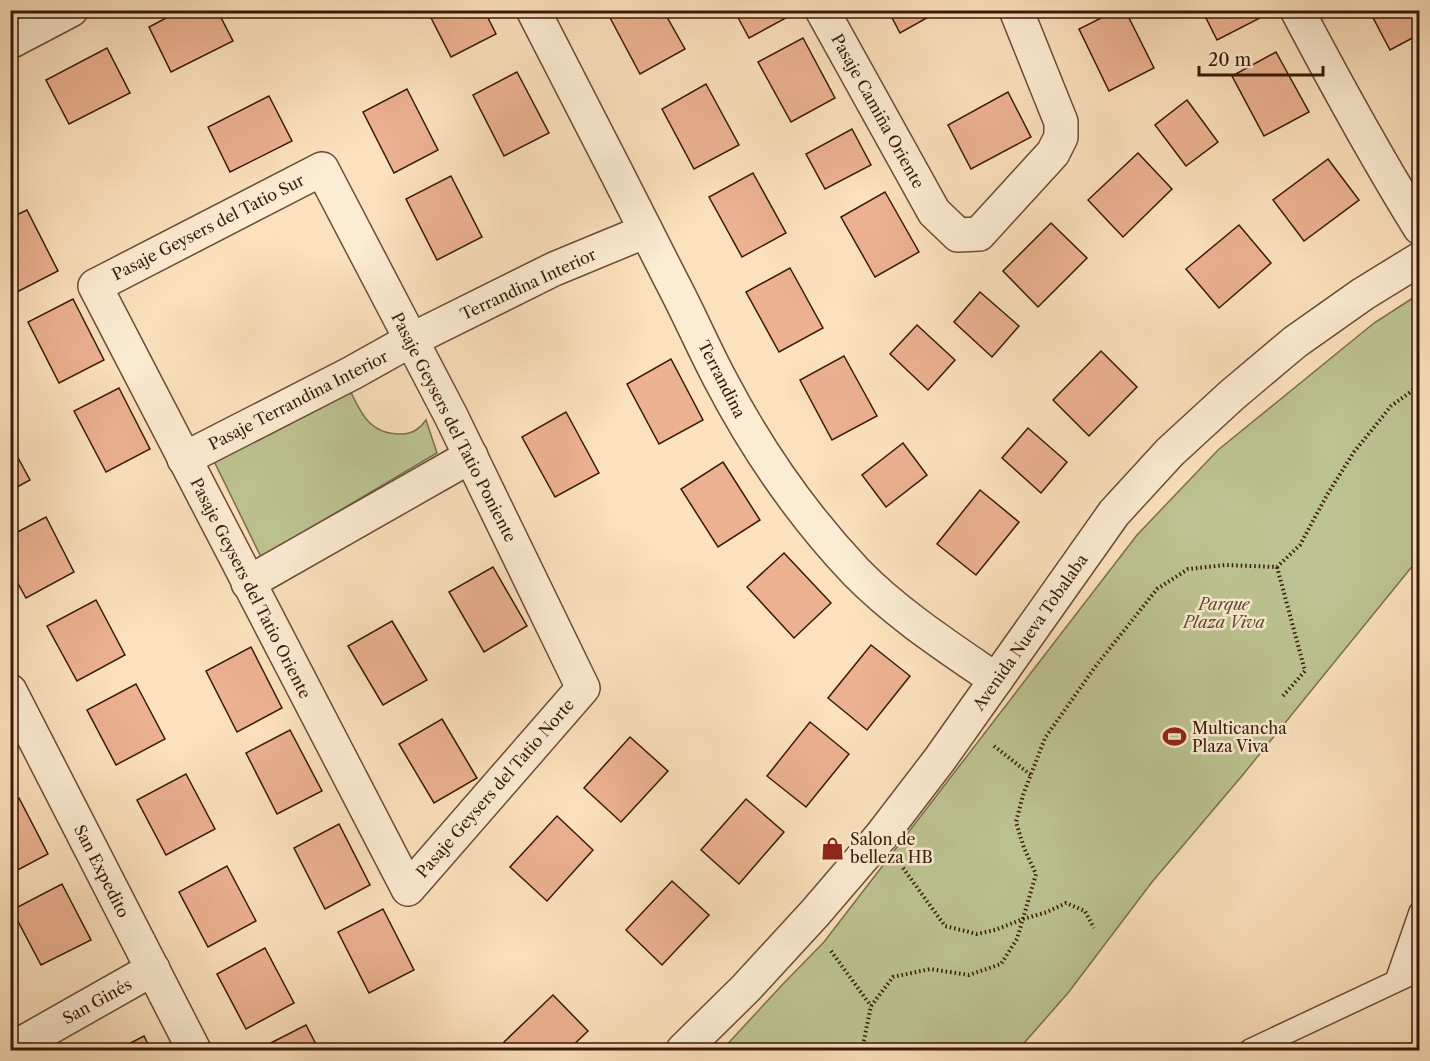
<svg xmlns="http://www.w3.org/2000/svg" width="1430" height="1061" font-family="'Libre Caslon Text',serif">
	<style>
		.green { fill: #bdc392; stroke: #7b6e4e; stroke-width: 1.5 }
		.building { fill: #ecb191; stroke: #391909; stroke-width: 1.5 }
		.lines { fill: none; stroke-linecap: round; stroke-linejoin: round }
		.service-casing { stroke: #6a4b36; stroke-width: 24 }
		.minor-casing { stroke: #6a4b36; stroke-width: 36 }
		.path { stroke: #391909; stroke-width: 4; stroke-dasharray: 1.5 3; stroke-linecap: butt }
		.service { stroke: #fcecd4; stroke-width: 21 }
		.minor { stroke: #fcecd4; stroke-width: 33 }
		.labels { text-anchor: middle; stroke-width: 5; stroke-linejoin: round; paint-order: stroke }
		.street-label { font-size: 16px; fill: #391909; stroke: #fcecd4 }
		.park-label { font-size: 16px; font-style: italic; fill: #614c32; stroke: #fcecd4 }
		.poi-label { font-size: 16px; fill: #391909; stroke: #fcecd4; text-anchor: start }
	</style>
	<rect width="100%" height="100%" fill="#fbe1bd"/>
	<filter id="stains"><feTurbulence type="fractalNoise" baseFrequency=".00333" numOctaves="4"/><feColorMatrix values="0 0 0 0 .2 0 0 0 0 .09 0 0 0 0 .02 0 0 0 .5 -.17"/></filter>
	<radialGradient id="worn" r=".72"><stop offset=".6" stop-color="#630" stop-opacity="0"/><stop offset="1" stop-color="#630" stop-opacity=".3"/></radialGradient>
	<!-- green -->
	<g class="green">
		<path d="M1419 294V558L1241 777 1152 882 1068 993 1018 1050H722L782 985 824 942 1137 535 1218 450 1374 323Z"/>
		<path d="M348 386C360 412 369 435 402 434 412 434 421 428 426 420L437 453 261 557 211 455Z"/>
	</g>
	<!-- building -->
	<g class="building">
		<path d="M181 10H217L233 41 171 72 149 27Z"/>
		<path d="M427 10H484L496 34 451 57Z"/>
		<path d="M613 10H663L685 49 640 74 608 14Z"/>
		<path d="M734 10H793L795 13 749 38Z"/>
		<path d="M888 10H941L900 33Z"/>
		<path d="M1117 10H1125L1154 68 1109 91 1079 29Z"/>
		<path d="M1202 10H1259L1262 17 1217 40Z"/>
		<path d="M1369 10H1420V34L1390 50Z"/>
		<path d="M803 38 835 98 791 122 758 62Z"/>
		<path d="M107 48 130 93 69 124 46 80Z"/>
		<path d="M1276 52 1309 112 1264 136 1232 76Z"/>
		<path d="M517 72 549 133 504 156 473 95Z"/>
		<path d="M706 84 739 145 694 169 662 109Z"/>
		<path d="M407 89 438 150 394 173 363 112Z"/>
		<path d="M1008 92 1031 137 971 169 948 125Z"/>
		<path d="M269 96 292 141 230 172 208 127Z"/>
		<path d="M1187 100 1218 142 1186 166 1155 125Z"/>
		<path d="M852 129 871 165 825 189 806 154Z"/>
		<path d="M1138 153 1172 189 1123 237 1088 200Z"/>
		<path d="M1328 159 1359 200 1304 241 1273 200Z"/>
		<path d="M753 173 786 233 742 257 709 197Z"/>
		<path d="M451 176 482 237 437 260 406 199Z"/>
		<path d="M885 192 919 252 875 277 841 217Z"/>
		<path d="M27 210 58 271 13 294 10 290V218Z"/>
		<path d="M1051 223 1087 258 1038 307 1003 271Z"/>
		<path d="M1239 225 1271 263 1219 308 1186 269Z"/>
		<path d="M790 268 823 328 779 352 746 292Z"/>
		<path d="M980 292 1019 326 992 357 954 322Z"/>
		<path d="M73 299 104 360 59 383 28 322Z"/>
		<path d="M917 325 955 360 928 390 890 354Z"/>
		<path d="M1101 351 1137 387 1089 436 1053 400Z"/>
		<path d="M844 356 877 416 832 440 800 380Z"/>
		<path d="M671 359 703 420 659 444 627 384Z"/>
		<path d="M119 388 150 449 106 472 74 411Z"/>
		<path d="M566 412 599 473 555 497 522 437Z"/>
		<path d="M1028 428 1067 462 1041 493 1002 458Z"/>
		<path d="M10 443 30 480 10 491Z"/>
		<path d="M903 443 927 475 886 507 862 475Z"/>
		<path d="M723 462 760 520 718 547 681 489Z"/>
		<path d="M980 490 1019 522 976 575 937 544Z"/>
		<path d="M46 517 74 572 26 598 10 569V536Z"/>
		<path d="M784 553 831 603 794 638 747 587Z"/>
		<path d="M493 567 527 626 484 652 449 592Z"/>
		<path d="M96 600 125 655 77 681 47 626Z"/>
		<path d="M392 621 427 680 383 705 348 646Z"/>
		<path d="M871 645 910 676 867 730 828 698Z"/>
		<path d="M251 647 282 708 237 732 206 671Z"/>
		<path d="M136 684 165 739 116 765 87 710Z"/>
		<path d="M442 719 477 778 434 803 399 744Z"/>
		<path d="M810 722 849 754 806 807 767 776Z"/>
		<path d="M290 730 322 791 277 814 246 753Z"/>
		<path d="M630 737 668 771 621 822 584 788Z"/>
		<path d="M186 774 215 829 166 855 137 800Z"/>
		<path d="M19 798 48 854 10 874V803Z"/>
		<path d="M746 799 784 832 739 884 701 850Z"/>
		<path d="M557 816 593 850 547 901 510 867Z"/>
		<path d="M339 824 370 885 325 909 294 848Z"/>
		<path d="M227 866 256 921 208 947 179 892Z"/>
		<path d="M672 881 709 915 662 965 626 930Z"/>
		<path d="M62 884 91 940 41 965 12 910Z"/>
		<path d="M383 909 414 970 369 993 338 932Z"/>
		<path d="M265 948 294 1003 246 1029 217 974Z"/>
		<path d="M553 995 588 1031 568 1050H512L504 1042Z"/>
		<path d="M306 1025 319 1050H257Z"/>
		<path d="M144 1036 151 1050H117Z"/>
	</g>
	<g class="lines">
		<defs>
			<g id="service">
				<path d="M1396 981 1420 912"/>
				<path d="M1250 1050 1420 970"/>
			</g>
			<g id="minor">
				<path d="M533 10C580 101 626 191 672 282 689 314 703 347 720 379 756 448 803 516 856 572 897 614 948 647 996 680"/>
				<path d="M822 10 934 212 958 235 979 234 1053 153 1061 137V122L1016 10"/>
				<path d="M1297 10C1336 84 1376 157 1420 228"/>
				<path d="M10 42 71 10"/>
				<path d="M322 169 451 416 583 688 408 889 95 286Z"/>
				<path d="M184 459 352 373 411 340 554 269 646 231"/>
				<path d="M248 583 471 456"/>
				<path d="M10 691 194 1050"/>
				<path d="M10 1050 153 969"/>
				<path d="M683 1050 746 988 815 913 881 836 940 759 1114 513 1170 452 1232 395 1295 342 1363 294 1420 259"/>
			</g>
		</defs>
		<!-- service casing -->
		<use href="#service" class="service-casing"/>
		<!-- minor casing -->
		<use href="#minor" class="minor-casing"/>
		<!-- path -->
		<g class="path">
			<path d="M1277 567 1305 671 1282 697"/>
			<path d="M994 746 1031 775"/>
			<path d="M903 868 945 926 977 934 995 930 1023 919 1047 912 1066 903 1085 911 1094 928"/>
			<path d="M831 951 871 1006"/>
			<path d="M862 1050 871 1006 893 977 930 969 969 975 1001 964 1017 939 1036 874 1024 848 1016 822 1023 795 1045 738 1095 667 1157 589 1188 569 1226 565 1277 567 1300 545 1327 495 1354 452 1391 406 1420 385"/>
		</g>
		<!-- service -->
		<use href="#service" class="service"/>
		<!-- minor -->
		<use href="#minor" class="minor"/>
	</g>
	<!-- icons -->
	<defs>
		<symbol id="stadium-bare" viewBox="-9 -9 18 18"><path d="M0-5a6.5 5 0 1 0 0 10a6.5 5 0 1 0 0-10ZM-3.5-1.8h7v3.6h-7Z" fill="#8f2418" stroke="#fcecd4" stroke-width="2.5" paint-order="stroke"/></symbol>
		<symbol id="shop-bare" viewBox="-9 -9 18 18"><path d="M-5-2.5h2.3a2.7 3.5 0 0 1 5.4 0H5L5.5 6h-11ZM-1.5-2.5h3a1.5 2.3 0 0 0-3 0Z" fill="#8f2418" stroke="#fcecd4" stroke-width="2.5" paint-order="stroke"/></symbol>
	</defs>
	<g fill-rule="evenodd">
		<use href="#stadium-bare" x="1158" y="720" width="33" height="33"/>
		<use href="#shop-bare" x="816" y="832" width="33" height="33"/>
	</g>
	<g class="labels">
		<!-- street labels -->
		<g class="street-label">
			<text transform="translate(878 111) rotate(61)" y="6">Pasaje Camiña Oriente</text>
			<text transform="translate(208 227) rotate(-27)" y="6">Pasaje Geysers del Tatio Sur</text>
			<text transform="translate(528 284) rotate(-25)" y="6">Terrandina Interior</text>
			<text transform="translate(722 379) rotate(63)" y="6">Terrandina</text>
			<text transform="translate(298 400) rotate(-27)" y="6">Pasaje Terrandina Interior</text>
			<text transform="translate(454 427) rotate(63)" y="6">Pasaje Geysers del Tatio Poniente</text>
			<text transform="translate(251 588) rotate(63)" y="6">Pasaje Geysers del Tatio Oriente</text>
			<text transform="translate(1030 632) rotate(-55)" y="6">Avenida Nueva Tobalaba</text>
			<text transform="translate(495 788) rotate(-49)" y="6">Pasaje Geysers del Tatio Norte</text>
			<text transform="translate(102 871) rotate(63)" y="6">San Expedito</text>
			<text transform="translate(97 1001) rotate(-29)" y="6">San Ginés</text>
		</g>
		<!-- park labels -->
		<g class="park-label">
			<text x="1224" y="610">Parque<tspan x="1224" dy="18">Plaza Viva</tspan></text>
		</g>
		<!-- poi labels -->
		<g class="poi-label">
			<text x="1192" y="734">Multicancha<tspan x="1192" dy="18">Plaza Viva</tspan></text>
			<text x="850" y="845">Salon de<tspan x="850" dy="18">belleza HB</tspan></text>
		</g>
	</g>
	<!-- margin -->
	<rect width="1430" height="1061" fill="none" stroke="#fbe1bd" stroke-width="36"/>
	<rect x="12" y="12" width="1406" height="1037" fill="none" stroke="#391909" stroke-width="3"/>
	<rect x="18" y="18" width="1394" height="1025" fill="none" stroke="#391909" stroke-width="1.5"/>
	<!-- scale -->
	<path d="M1199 66v9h124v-9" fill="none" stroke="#391909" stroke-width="3"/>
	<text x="1208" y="66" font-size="18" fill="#391909" stroke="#fcecd4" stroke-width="4.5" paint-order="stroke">20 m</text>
	<rect width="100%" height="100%" filter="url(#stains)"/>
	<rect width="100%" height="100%" fill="url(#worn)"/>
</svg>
